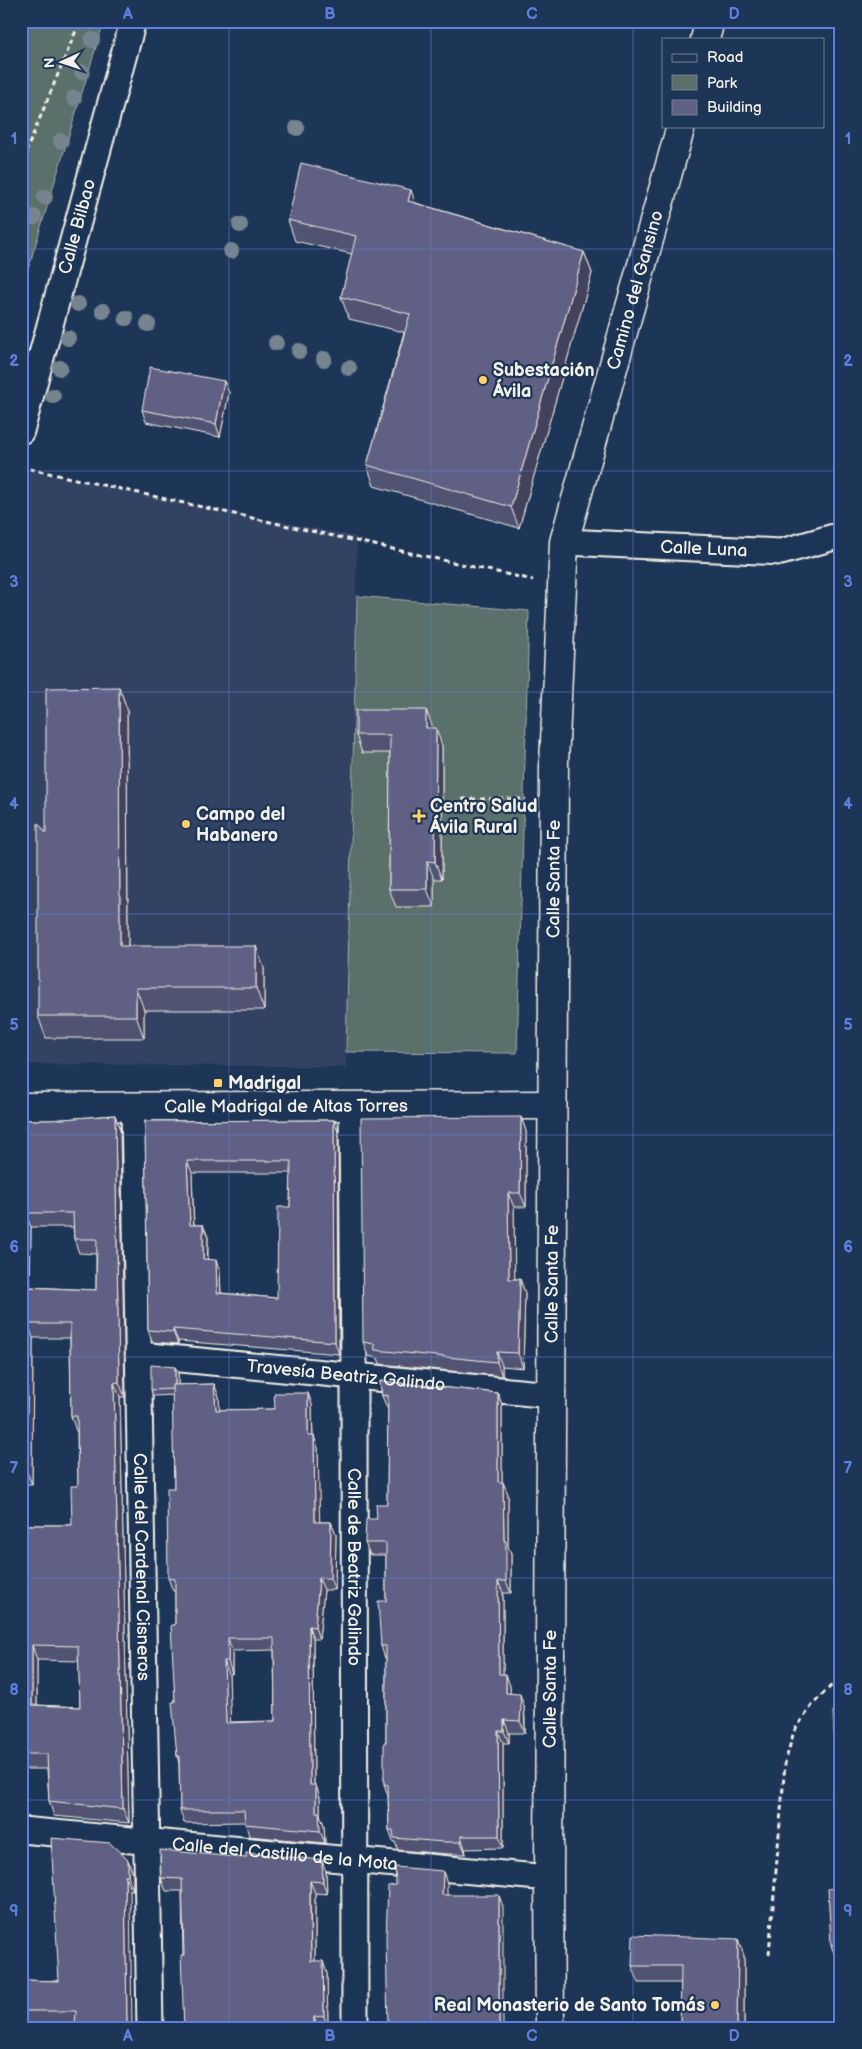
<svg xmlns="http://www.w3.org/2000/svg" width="862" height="2049" font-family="'Balsamiq Sans',sans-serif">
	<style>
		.built { fill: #304264 }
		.green { fill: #5a6f6a; stroke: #a7b0a9 }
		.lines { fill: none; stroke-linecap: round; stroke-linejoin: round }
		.minor-casing { stroke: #f4f1e8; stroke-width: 29 }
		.tertiary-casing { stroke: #f4f1e8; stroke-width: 31 }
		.path { stroke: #f4f1e8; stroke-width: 3; stroke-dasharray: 5 4; stroke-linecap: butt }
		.minor { stroke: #1d3557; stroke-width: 25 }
		.tertiary { stroke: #1d3557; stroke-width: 28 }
		.tree { fill: #76848f }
		.wall { fill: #515372; stroke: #f4f1e8; fill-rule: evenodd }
		.shaded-wall { fill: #42435c; stroke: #f4f1e8 }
		.building { fill: #5e6084; stroke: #f4f1e8; fill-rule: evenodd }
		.grid { fill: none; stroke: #5e7fdd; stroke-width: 1; stroke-opacity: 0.55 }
		.poi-dot { fill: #ffd166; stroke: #1d3557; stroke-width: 2 }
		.labels { text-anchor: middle; stroke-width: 4.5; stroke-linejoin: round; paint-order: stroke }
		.street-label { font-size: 18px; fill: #f4f1e8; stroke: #1d3557 }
		.poi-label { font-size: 18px; font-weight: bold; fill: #f4f1e8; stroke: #1d3557; text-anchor: start }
		.neatline { fill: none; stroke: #5e7fdd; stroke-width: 2 }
		.grid-label { font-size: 16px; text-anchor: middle; font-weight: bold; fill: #5e7fdd }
	</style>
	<rect width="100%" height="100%" fill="#1d3557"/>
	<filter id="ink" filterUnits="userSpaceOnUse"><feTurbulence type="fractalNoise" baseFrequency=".02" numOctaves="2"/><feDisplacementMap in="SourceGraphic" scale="10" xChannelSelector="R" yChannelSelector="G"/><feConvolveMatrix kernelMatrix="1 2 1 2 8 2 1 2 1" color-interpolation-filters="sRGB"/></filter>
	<g filter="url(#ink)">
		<!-- built -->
		<path class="built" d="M21 469 357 537 346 1067 21 1064Z"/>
		<!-- green -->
		<g class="green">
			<path d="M21 21H104L21 292Z"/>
			<path d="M357 596 529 611 517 1053 346 1052Z"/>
		</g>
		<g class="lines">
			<defs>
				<g id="minor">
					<path id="s1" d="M21 431 133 21"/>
					<path id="s2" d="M564 542 781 552 841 535"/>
					<path id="s3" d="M134 1106 150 2028"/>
					<path id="s4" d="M352 1106 354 1376 355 2028"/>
					<path id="s5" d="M139 1355 551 1395"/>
					<path id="s6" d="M21 1830 549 1878"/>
				</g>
				<g id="tertiary">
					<path d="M705 39 710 21"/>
					<path id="s7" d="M21 1107 551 1105"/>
					<path id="s8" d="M550 2028 549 1878 554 763 564 542 681 126"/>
				</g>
			</defs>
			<!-- minor casing -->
			<use href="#minor" class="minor-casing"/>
			<!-- tertiary casing -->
			<use href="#tertiary" class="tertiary-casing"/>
			<!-- path -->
			<g class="path">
				<path d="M21 170 25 154 80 21"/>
				<path d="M21 467 533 580"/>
				<path d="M462 799H526"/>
				<path d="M769 1954 785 1763 794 1731 813 1704 835 1682 841 1679"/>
			</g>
			<!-- minor -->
			<use href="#minor" class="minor"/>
			<!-- tertiary -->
			<use href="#tertiary" class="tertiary"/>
		</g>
		<!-- trees -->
		<g class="tree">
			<circle cx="92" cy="40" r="8"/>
			<circle cx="82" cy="72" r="8"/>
			<circle cx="74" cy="98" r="8"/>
			<circle cx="297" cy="128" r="8"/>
			<circle cx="61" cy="141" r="8"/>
			<circle cx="45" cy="197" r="8"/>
			<circle cx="34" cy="217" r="8"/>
			<circle cx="240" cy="225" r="8"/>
			<circle cx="231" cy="251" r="8"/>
			<circle cx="78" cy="304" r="8"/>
			<circle cx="103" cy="311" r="8"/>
			<circle cx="126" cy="318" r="8"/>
			<circle cx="148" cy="324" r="8"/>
			<circle cx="68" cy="338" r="8"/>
			<circle cx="276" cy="343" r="8"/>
			<circle cx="299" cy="351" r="8"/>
			<circle cx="324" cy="359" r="8"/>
			<circle cx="60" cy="368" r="8"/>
			<circle cx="349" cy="368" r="8"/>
			<circle cx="53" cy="396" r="8"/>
		</g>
		<!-- wall -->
		<g class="wall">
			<path d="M416 203 584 252 592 273 519 528 374 486 367 465 404 332 349 319 341 297 352 254 295 241 288 220Z"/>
			<path d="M224 381 229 393 220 437 146 422 142 410Z"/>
			<path d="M119 687 127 709 128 946 264 968V1010H144V1038H46L38 1016 46 833Z"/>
			<path d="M426 710 433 728 442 746V879H434V907H396L389 889 390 753H362L356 735Z"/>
			<path d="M115 1115 120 1130 125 1397H120L129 1823 54 1816 49 1801 47 1769H21V1525H72L78 1486 77 1431H76L71 1416 70 1338H33L32 1484H21V1120H50ZM31 1227H73L74 1239 79 1253 96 1254V1290L30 1287ZM37 1660 79 1661 80 1707 37 1705Z"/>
			<path d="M521 1117 526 1131V1207H514V1279H520L525 1293 523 1368 502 1366V1376L380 1364 378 1358 368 1356 363 1342Z"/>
			<path d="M334 1120 338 1132 339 1354 178 1341V1344L152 1342 148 1330 145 1121ZM192 1173H291L290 1207 277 1298 221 1293 220 1272 208 1259V1237L203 1225H194Z"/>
			<path d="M175 1367 178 1373V1385L214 1384 219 1397V1410L275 1409 308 1393 312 1405 313 1436 318 1448 319 1522H331L336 1534 335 1590H324L319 1639H313L314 1785 320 1797V1815L324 1825 325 1843 249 1836 245 1822 184 1823 180 1810 179 1763 177 1756 175 1702V1591H173L168 1578 174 1488 173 1395 153 1396 151 1390ZM274 1650 275 1721 230 1722 229 1674H232V1651Z"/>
			<path d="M380 1381 498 1393 502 1405V1482L508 1494V1547L511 1553V1593H503V1674L510 1686V1694L524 1706 525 1718V1733H509V1743H503V1848L465 1849 466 1854H448L398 1850 395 1842H393L389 1830 388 1796 384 1784 386 1742V1658H385L381 1646 386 1601V1555H370L365 1543 377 1519 387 1504 388 1408H387L382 1396Z"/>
			<path d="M128 1860 133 1874V1890H130L75 2025H21V1980L59 1981Z"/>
			<path d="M326 1872 327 1894 315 1893V1961L327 1973 328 2028H184L182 1891H166L161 1878Z"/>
			<path d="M841 1887V1967H839L831 1945Z"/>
			<path d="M738 1939 744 1956V2028H680L681 1983H639L632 1966Z"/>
		</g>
		<!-- shaded-wall -->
		<g class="shaded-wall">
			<path d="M411 190 418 211 408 201Z"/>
			<path d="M584 252 592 273 519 528 511 507Z"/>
			<path d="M224 381 229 393 220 437 216 424Z"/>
			<path d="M119 687 127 709 128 968 120 946Z"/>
			<path d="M426 710 433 728V746L426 728Z"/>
			<path d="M436 728 442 746V879L435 862Z"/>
			<path d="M427 861 434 879V907L427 889Z"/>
			<path d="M256 946 264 968V1010L256 988Z"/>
			<path d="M136 988 144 1010V1038L136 1016Z"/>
			<path d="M115 1115 120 1130 125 1397 119 1382Z"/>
			<path d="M521 1117 526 1131V1207L520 1193Z"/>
			<path d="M334 1120 338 1132 339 1354 335 1342Z"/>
			<path d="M187 1161 192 1173 194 1237 190 1225Z"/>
			<path d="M508 1193 514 1207 515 1293 509 1279Z"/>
			<path d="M25 1213 31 1227 30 1302 24 1287Z"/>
			<path d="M203 1225 208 1237 207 1271 203 1259Z"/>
			<path d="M216 1260 220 1272 221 1305 217 1293Z"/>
			<path d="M520 1279 525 1293 523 1368 518 1353Z"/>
			<path d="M28 1324 33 1338 32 1484 26 1470Z"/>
			<path d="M173 1329 178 1341V1344L173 1332Z"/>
			<path d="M497 1352 502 1366V1376L497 1362Z"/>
			<path d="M175 1367 178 1373V1395L175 1389Z"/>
			<path d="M114 1383 120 1397 129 1823 123 1809Z"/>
			<path d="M214 1384 219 1397 220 1423 216 1410Z"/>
			<path d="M308 1393 312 1405 313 1448 308 1436Z"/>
			<path d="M498 1393 502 1405V1494L498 1482Z"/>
			<path d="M314 1436 318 1448 320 1534 315 1522Z"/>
			<path d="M503 1482 508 1494V1547L511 1553V1593L506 1581 504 1541Z"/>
			<path d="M331 1522 336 1534 335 1590 330 1578Z"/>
			<path d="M319 1578 324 1590 319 1639 315 1627Z"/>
			<path d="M498 1581 503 1593V1686L499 1674Z"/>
			<path d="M309 1626 313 1639 314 1797 310 1785Z"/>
			<path d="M228 1638 232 1651V1674L228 1661Z"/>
			<path d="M32 1645 37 1660V1720L32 1705Z"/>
			<path d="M224 1661 229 1674 231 1735 226 1723Z"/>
			<path d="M506 1674 510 1686 511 1706 506 1693Z"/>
			<path d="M520 1694 524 1706 525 1733 520 1721Z"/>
			<path d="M504 1720 509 1733V1743L504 1731Z"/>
			<path d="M498 1731 503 1743V1848L499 1836Z"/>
			<path d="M316 1785 320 1797V1815L324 1825 325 1843 320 1831 316 1812Z"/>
			<path d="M461 1836 465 1849 466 1854 461 1842Z"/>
			<path d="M128 1860 133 1874V1890L128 1875Z"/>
			<path d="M322 1860 326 1872 327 1894 323 1882Z"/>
			<path d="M443 1871 447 1883V1907L442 1895Z"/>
			<path d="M125 1875 130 1890 132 2028H127Z"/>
			<path d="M310 1881 315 1893V1974L311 1961Z"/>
			<path d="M499 1895 503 1907V2028H499Z"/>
			<path d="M738 1939 744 1956V2028H737Z"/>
			<path d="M323 1961 327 1973 328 2028 324 2016Z"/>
			<path d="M314 2017 318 2028H315L314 2024Z"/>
		</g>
		<!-- building -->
		<g class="building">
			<path d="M301 163 411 190 408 201 584 252 511 507 367 465 410 314 341 297 356 236 288 220Z"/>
			<path d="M150 367 224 381 216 424 142 410Z"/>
			<path d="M119 687 120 946H256V988H136V1016H38V823L46 833V688Z"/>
			<path d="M356 710H426V728H436L435 862 427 861V889H389L390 735H356Z"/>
			<path d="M115 1115 119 1382 114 1383 123 1809 49 1801 47 1754H21V1525H72L71 1486H78L77 1416H71L70 1324H28L26 1470H21V1120H50ZM25 1213H73L74 1239H97L96 1290 24 1287ZM32 1645 78 1646 80 1707 32 1705Z"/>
			<path d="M521 1117 520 1193H508L509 1279H520L518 1353 497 1352V1362L375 1350 374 1344 363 1342 361 1118Z"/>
			<path d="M334 1120 335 1342 173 1329V1332L148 1330 145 1121ZM187 1161H291L290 1207H278L277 1298 217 1293 216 1260 203 1259V1225H190Z"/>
			<path d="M151 1365 175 1367V1385H172L173 1389 151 1390Z"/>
			<path d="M380 1381 498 1393V1482H503L504 1541H506V1581H498L499 1674H506V1693L520 1694 521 1706 520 1721 504 1720V1731H498L499 1836H461V1842H444L394 1838 393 1830H389L388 1785 384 1784V1742H386V1646H381L378 1601H386V1543H365L366 1519H377L376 1504H387L388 1395 382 1396Z"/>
			<path d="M214 1384 216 1410 275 1409 274 1393H308V1436H314L315 1522H331L330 1578H319L315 1627 309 1626 310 1785H316V1812H319L320 1831 245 1824 244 1810H180L179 1756H177L172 1702H175L171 1625H175V1579L168 1578 167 1488H174L172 1385ZM228 1638H274L275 1721 226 1723 224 1661H228Z"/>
			<path d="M833 1711H841V1865Z"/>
			<path d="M51 1838 110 1843 128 1860V1875H125L127 2028H75L76 2011H21V1980L59 1981Z"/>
			<path d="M160 1850 246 1858V1853L322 1860 323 1882 310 1881V1920L311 1961H323L324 2016 314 2017V2024L311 2025V2028H184L181 1955H184L182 1879 161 1878Z"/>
			<path d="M395 1867 443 1871 442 1895H499V2028H388L386 1939 388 1886 396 1885Z"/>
			<path d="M841 1887V1945H831L828 1889Z"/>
			<path d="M633 1935 738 1939 737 2028H680L681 1966H632Z"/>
		</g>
	</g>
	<!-- grid -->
	<path class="grid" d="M229 21V2028M431 21V2028M633 21V2028M21 249H841M21 471H841M21 692H841M21 914H841M21 1135H841M21 1357H841M21 1578H841M21 1800H841"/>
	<!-- markers -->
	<g class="poi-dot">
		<circle cx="483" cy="380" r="5"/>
		<path d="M416.5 808.5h5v5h5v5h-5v5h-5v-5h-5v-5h5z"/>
		<circle cx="186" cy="824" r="5"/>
		<rect x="213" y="1078" width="10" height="10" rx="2.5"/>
		<circle cx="715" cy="2005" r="5"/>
	</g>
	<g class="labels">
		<!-- street labels -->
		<g class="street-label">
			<text dy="6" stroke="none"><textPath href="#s1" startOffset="212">Calle Bilbao</textPath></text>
			<text dy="6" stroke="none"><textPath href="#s8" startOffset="1748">Camino del Gansino</textPath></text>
			<text dy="6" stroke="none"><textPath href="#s2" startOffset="140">Calle Luna</textPath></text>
			<text dy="6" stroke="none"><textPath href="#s8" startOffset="1149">Calle Santa Fe</textPath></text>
			<text dy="6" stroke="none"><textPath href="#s7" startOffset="265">Calle Madrigal de Altas Torres</textPath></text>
			<text dy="6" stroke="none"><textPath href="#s8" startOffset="744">Calle Santa Fe</textPath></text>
			<text dy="6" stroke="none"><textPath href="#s5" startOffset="208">Travesía Beatriz Galindo</textPath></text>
			<text dy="6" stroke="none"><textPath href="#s3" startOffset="461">Calle del Cardenal Cisneros</textPath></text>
			<text dy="6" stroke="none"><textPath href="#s4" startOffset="461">Calle de Beatriz Galindo</textPath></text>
			<text dy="6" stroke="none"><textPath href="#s8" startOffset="339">Calle Santa Fe</textPath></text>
			<text dy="6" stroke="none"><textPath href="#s6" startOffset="265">Calle del Castillo de la Mota</textPath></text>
		</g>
		<!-- poi labels -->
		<g class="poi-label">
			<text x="493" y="376">Subestación<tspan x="493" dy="21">Ávila</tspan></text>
			<text x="430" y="812">Centro Salud<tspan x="430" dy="21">Ávila Rural</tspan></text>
			<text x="196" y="820">Campo del<tspan x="196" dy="21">Habanero</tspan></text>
			<text x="228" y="1089">Madrigal</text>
			<text x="705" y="2011" text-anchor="end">Real Monasterio de Santo Tomás</text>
		</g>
	</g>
	<!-- margin -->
	<rect width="862" height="2049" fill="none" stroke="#1d3557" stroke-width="55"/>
	<!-- legend -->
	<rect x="662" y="38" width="162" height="90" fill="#1d3557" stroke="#738091"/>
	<rect x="672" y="54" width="25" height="8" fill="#1d3557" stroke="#738091"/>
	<text x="707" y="62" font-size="15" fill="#f4f1e8">Road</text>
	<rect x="672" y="75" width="25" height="15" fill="#5a6f6a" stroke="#738091"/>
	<text x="707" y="88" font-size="15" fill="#f4f1e8">Park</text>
	<rect x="672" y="100" width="25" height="15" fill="#5e6084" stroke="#738091"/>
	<text x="707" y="112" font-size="15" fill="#f4f1e8">Building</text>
	<!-- north arrow -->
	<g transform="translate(62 62) rotate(267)" stroke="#1d3557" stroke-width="4" paint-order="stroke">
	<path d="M0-4L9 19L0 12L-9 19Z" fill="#f4f1e8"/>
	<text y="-8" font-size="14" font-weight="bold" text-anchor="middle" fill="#f4f1e8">N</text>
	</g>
	<rect x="28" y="28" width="806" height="1994" class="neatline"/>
	<g class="grid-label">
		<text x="128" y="19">A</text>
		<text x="330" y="19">B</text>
		<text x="532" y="19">C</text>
		<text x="734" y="19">D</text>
		<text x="14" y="144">1</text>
		<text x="848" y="144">1</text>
		<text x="14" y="366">2</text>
		<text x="848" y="366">2</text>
		<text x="14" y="587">3</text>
		<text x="848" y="587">3</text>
		<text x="14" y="809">4</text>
		<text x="848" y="809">4</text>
		<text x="14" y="1030">5</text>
		<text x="848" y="1030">5</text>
		<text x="14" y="1252">6</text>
		<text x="848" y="1252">6</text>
		<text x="14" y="1473">7</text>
		<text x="848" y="1473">7</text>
		<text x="14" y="1695">8</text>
		<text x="848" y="1695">8</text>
		<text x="14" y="1916">9</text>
		<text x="848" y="1916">9</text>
		<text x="128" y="2041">A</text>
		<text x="330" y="2041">B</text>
		<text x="532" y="2041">C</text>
		<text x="734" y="2041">D</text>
	</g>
</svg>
